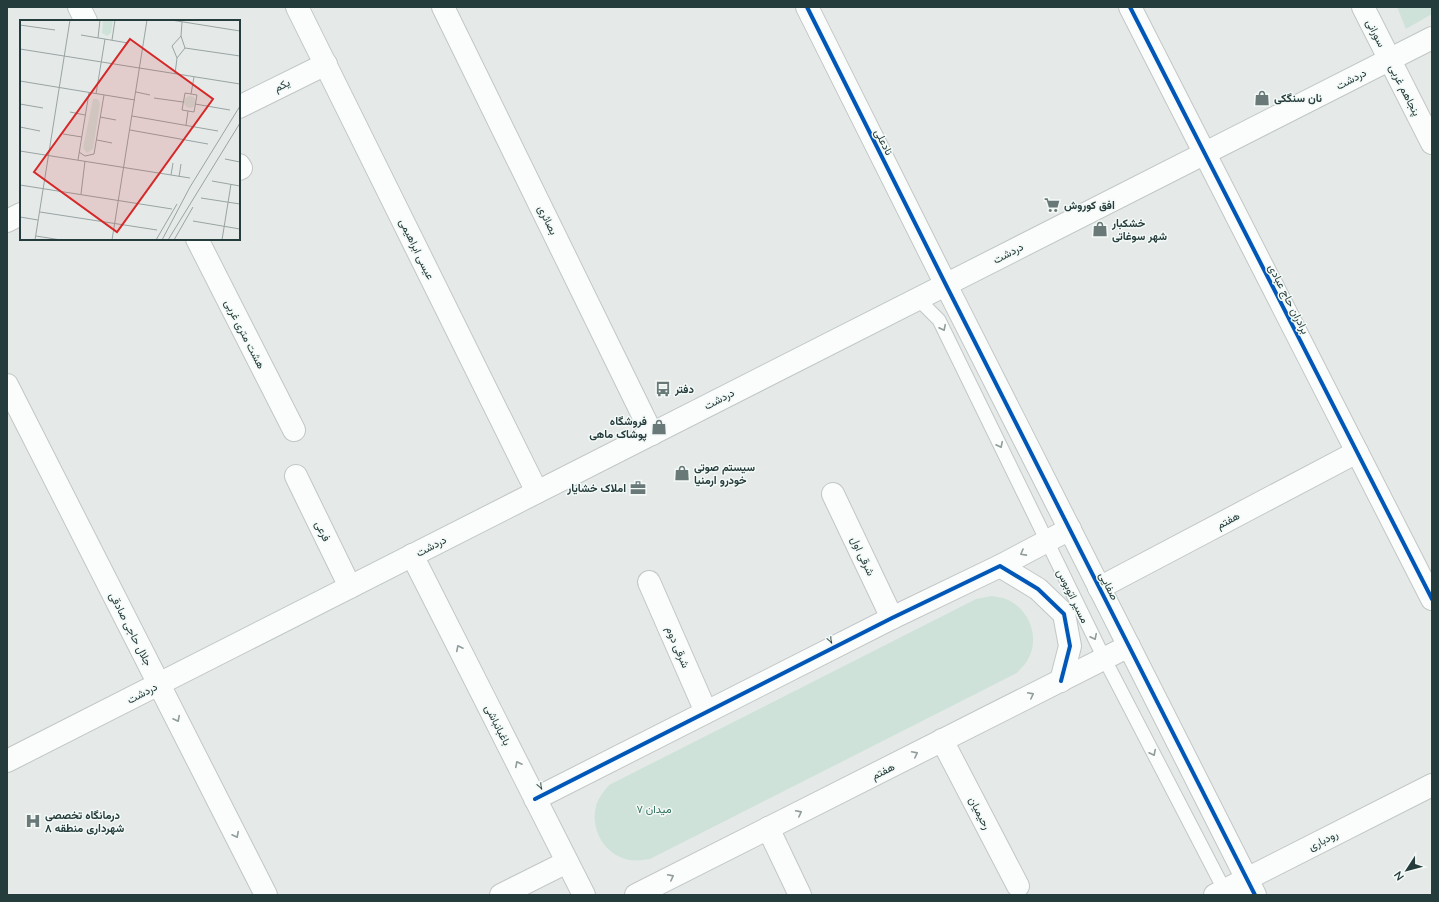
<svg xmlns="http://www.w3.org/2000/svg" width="1439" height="902" font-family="Mulish,Vazirmatn,sans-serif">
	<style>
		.green { fill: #cfe2da }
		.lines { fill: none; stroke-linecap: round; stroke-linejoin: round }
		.service-casing { stroke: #c2c7c6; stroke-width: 15 }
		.minor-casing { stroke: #c2c7c6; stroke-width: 24 }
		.secondary-casing { stroke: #c1c7c6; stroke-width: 24 }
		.service { stroke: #fbfcfc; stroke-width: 13 }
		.minor { stroke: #fbfcfc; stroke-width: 22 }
		.secondary { stroke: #fbfcfc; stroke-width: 22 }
		.cycleway-casing { stroke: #f3f9f7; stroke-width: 6 }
		.cycleway { stroke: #0057b8; stroke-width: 4 }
		.oneway { stroke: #909c9c }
		.labels { text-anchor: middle; stroke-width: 3; stroke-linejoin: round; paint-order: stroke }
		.street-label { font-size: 11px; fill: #243c3b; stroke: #f3f9f7 }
		.poi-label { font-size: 11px; font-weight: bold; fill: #243c3b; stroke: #f3f9f7; text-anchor: start }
		.park-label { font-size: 11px; fill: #307158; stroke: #f3f9f7 }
		.inset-road { fill: none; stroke: #98a4a3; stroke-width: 1 }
		.view { fill: #d62828; fill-opacity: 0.15; stroke: #d62828; stroke-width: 2 }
		.inset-edge { fill: none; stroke: #243c3b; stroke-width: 2 }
	</style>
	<rect width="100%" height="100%" fill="#e5eae9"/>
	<!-- green -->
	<g class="green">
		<path d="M1397 7H1432V14L1406 29Z"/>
		<path d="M991 596C996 597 1001 597 1006 599 1030 609 1041 639 1027 661 1025 665 1020 669 1017 673L650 859C643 860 636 861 629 860 604 855 590 829 596 806 598 798 604 791 609 785L976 599Z"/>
	</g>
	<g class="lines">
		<defs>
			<path id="service" d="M918 299 939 320 1104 658 1227 895"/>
			<g id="minor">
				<path d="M79 7 86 21"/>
				<path d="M297 7 537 492"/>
				<path d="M443 7 652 434"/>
				<path d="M807 7 946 285 1255 895"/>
				<path d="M1130 7 1432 599"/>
				<path d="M1363 7 1432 143"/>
				<path d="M239 107 326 64"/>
				<path d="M239 165 241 168 239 169"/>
				<path d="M7 221 21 214"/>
				<path d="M197 239 294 430"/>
				<path d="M7 385 266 895"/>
				<path d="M296 476 350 587"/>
				<path d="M833 494 892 618"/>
				<path d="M412 555 584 895"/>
				<path d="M1000 566 1070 529"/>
				<path d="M649 582 706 712"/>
				<path d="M1099 588 1357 452"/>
				<path d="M942 740 1018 886"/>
				<path d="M535 799 892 618 1000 566 1038 589 1064 614 1070 646 1061 681"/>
				<path d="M768 828 800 895"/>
				<path d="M501 895 567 862"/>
				<path d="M636 895 1129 646"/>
				<path d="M1215 895 1432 785"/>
			</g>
			<path id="secondary" d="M7 761 1432 38"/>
		</defs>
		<!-- service casing -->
		<use href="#service" class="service-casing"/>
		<!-- minor casing -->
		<use href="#minor" class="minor-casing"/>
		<!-- secondary casing -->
		<use href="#secondary" class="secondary-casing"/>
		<!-- service -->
		<use href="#service" class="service"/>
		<!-- minor -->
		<use href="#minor" class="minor"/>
		<!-- secondary -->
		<use href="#secondary" class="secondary"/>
		<defs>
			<g id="cycleway">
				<path d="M807 7 946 285 1255 895"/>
				<path d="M1130 7 1432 599"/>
				<path d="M535 799 892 618 1000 566 1038 589 1064 614 1070 646 1061 681"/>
			</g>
		</defs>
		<!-- cycleway casing -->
		<use href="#cycleway" class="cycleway-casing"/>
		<!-- cycleway -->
		<use href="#cycleway" class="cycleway"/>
	</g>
	<!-- one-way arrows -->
	<defs><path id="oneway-chevron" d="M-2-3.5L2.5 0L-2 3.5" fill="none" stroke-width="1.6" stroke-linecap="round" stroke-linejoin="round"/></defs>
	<g class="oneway">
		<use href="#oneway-chevron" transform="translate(943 328) rotate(64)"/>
		<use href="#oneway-chevron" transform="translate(1000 445) rotate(64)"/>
		<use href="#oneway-chevron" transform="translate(1023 553) rotate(151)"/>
		<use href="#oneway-chevron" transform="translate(1094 637) rotate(64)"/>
		<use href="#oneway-chevron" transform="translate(459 648) rotate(-117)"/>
		<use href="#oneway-chevron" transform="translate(1031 695) rotate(-27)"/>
		<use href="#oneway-chevron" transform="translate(177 719) rotate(63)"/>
		<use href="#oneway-chevron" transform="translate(1153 753) rotate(63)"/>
		<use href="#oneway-chevron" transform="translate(915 754) rotate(-27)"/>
		<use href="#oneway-chevron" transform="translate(518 764) rotate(-117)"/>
		<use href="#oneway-chevron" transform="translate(799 813) rotate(-27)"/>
		<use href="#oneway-chevron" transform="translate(236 835) rotate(63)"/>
		<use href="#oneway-chevron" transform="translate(671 877) rotate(-27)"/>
	</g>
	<!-- icons -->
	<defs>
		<symbol id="shop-bare" viewBox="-9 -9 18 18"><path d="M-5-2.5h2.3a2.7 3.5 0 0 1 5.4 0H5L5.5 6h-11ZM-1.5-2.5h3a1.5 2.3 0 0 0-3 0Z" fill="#687978" stroke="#f3f9f7" stroke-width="2.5" paint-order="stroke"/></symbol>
		<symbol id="supermarket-bare" viewBox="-9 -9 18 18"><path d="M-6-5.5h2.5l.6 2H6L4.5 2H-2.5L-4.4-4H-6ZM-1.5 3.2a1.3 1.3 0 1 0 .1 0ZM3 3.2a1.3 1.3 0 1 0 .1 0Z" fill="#687978" stroke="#f3f9f7" stroke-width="2.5" paint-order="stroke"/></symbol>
		<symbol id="bus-bare" viewBox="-9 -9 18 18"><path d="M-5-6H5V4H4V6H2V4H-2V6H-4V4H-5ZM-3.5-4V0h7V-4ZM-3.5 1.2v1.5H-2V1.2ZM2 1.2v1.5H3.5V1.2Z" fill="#687978" stroke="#f3f9f7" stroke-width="2.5" paint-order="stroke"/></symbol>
		<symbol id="office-bare" viewBox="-9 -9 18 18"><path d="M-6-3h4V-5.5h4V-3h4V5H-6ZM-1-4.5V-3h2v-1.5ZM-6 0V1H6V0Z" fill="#687978" stroke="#f3f9f7" stroke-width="2.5" paint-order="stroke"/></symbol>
		<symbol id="hospital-bare" viewBox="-9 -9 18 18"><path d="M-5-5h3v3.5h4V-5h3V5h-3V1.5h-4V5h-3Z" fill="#687978" stroke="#f3f9f7" stroke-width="2.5" paint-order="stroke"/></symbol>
	</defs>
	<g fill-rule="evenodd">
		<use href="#shop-bare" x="1251" y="87" width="22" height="22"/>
		<use href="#supermarket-bare" x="1041" y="194" width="22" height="22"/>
		<use href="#shop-bare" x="1089" y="218" width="22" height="22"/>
		<use href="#bus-bare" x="652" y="378" width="22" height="22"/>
		<use href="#shop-bare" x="648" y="416" width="22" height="22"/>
		<use href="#shop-bare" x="671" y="462" width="22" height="22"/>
		<use href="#office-bare" x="627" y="477" width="22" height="22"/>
		<use href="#hospital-bare" x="22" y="810" width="22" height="22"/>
	</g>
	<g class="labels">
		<!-- street labels -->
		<g class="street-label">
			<text transform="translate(1376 33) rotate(63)" y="4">سورانی</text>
			<text transform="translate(1351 79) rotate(-27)" y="4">دردشت</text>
			<text transform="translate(282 85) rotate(-26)" y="4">یکم</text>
			<text transform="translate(1405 90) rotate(63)" y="4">پنجاهم غربی</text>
			<text transform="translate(884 142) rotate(63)" y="4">نادعلی</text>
			<text transform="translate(548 220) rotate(64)" y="4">بصائری</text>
			<text transform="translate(417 249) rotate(64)" y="4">عیسی ابراهیمی</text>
			<text transform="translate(1008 253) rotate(-27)" y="4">دردشت</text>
			<text transform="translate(1289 299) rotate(63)" y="4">برادران حاج عبادی</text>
			<text transform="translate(245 334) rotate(63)" y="4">هشت متری غربی</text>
			<text transform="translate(719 399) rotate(-27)" y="4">دردشت</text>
			<text transform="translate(1228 520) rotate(-28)" y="4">هفتم</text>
			<text transform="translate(323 531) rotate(64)" y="4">فرعی</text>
			<text transform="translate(431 546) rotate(-27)" y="4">دردشت</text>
			<text transform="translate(863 556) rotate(65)" y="4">شرقی اول</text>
			<text transform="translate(1109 586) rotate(63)" y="4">صفایی</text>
			<text transform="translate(1073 596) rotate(64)" y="4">مسیر اتوبوس</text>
			<text transform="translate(131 629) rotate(63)" y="4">جلال حاجی صادقی</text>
			<text transform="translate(830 640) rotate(-27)" y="4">۷</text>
			<text transform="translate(678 647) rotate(67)" y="4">شرقی دوم</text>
			<text transform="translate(142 693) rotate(-27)" y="4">دردشت</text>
			<text transform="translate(498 725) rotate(63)" y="4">باغبانباشی</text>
			<text transform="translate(883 771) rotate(-27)" y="4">هفتم</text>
			<text transform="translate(540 786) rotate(-27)" y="4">۷</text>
			<text transform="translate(980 813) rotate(63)" y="4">رحیمیان</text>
			<text transform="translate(1323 840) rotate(-27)" y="4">رودباری</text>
		</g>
		<!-- poi labels -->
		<g class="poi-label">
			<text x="1274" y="102">نان سنگکی</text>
			<text x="1064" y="209">افق کوروش</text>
			<text x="1112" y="227">خشکبار<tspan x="1112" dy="13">شهر سوغاتی</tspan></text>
			<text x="675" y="393">دفتر</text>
			<text x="647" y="425" text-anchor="end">فروشگاه<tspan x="647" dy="13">پوشاک ماهی</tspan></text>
			<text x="694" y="471">سیستم صوتی<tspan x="694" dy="13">خودرو ارمنیا</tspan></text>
			<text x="626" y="492" text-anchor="end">املاک خشایار</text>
			<text x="45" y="819">درمانگاه تخصصی<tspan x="45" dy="13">شهرداری منطقه ۸</tspan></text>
		</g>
		<!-- park labels -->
		<g class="park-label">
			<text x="654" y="813">میدان ۷</text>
		</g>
	</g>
	<!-- overview -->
	<g transform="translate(20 20)">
		<rect width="220" height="220" fill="#e5eae9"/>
		<path d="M83 0H93L91 13 87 16 82 13ZM164 82a6 6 0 1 1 12 0a6 6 0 1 1-12 0ZM73 79H78L80 84 73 129 67 133 63 128Z" fill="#cfe2da"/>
		<path class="inset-road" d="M151 0 220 11M162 2 161 16 165 28M0 5 35 10M61 15 108 23M78 18 80 0M92 20 95 0M152 26 161 16M152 26 157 38M165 28 220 36M0 29 220 64M157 38 165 28M155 54 157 38M0 61 115 80M116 72 130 75M165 73 177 75 174 92 162 90ZM76 74 85 19M171 74 174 57M134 78 163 82M0 84 23 88M175 84 210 90M50 92 65 95M112 96 198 111M80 97 96 100M166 105 168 91M0 107 20 111M110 110 188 124M43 114 62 117M77 120 92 123M0 131 170 158M59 132 65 136 74 134 84 75M205 139 220 142M58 140 69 73M151 155 153 143M159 157 161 144M192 161 220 166M0 165 152 189M61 174 65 141M181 178 220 184M20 192 137 210M0 197 18 200M173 201 220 209M16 216 41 220M15 220 50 0M92 220 127 0M136 220 157 184M142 220 170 167 220 86M148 220 220 103M154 220 173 187M202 220 211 164"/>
		<path class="view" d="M110 19 193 79 97 212 14 152Z"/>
		<rect width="220" height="220" class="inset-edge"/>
	</g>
	<!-- border -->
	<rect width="1439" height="902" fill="none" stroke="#243c3b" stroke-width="16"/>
	<!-- north arrow -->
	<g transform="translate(1407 870) rotate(234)" stroke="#f3f9f7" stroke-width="3" paint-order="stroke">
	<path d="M0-3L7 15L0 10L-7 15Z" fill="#243c3b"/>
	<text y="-6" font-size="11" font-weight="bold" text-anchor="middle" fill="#243c3b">N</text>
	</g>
</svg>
